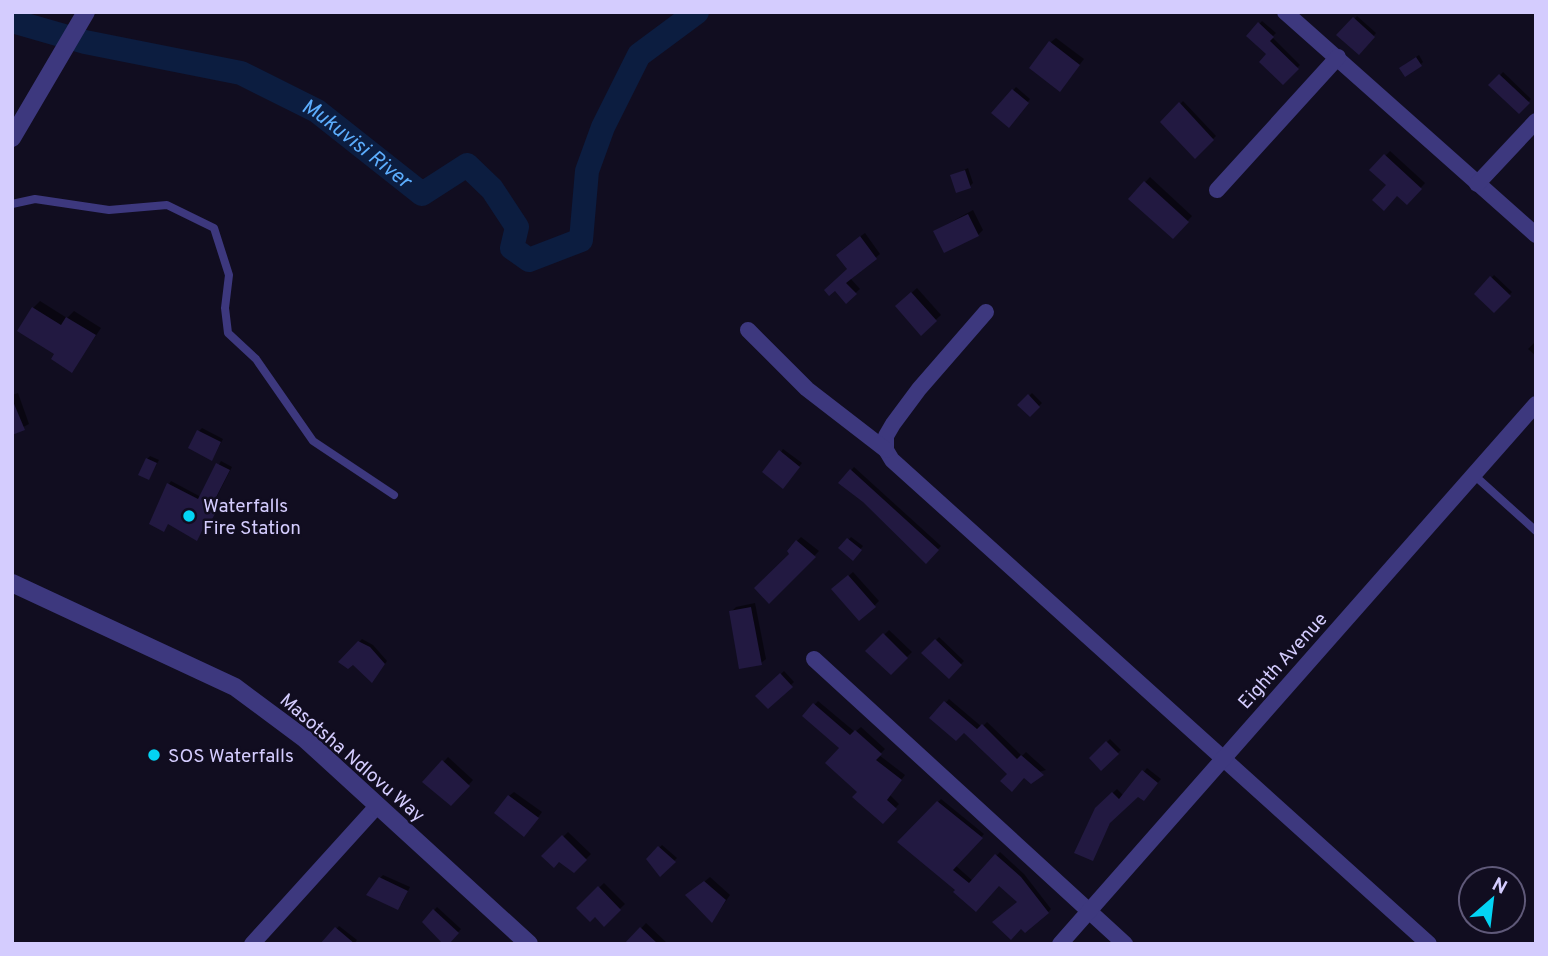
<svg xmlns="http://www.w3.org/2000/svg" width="1548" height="956" font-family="Overpass,sans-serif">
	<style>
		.shadow { fill: #0007 }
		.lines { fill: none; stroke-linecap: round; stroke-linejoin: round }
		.river { stroke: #0c1d40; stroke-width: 24 }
		.building { fill: #221941 }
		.service { stroke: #3d387e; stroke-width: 8 }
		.minor { stroke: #3d387e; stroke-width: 16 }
		.tertiary { stroke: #3d387e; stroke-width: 18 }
		.poi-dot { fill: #03d4f4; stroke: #110d20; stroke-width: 2.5 }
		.labels { text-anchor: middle; stroke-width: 5; stroke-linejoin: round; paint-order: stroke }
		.poi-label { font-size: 19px; fill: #d4ccfe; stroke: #110d20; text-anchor: start }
		.street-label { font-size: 19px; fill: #d4ccfe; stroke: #110d20 }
		.water-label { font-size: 21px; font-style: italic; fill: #5cadfd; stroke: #110d20 }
	</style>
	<rect width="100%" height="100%" fill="#110d20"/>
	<!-- shadow -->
	<g class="shadow">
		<path d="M1357 16 1376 33 1359 53 1339 35Z"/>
		<path d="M1262 21 1276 33 1272 37 1300 65 1283 82 1269 54 1248 36Z"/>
		<path d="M1056 38 1084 59 1064 85 1051 42Z"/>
		<path d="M1419 55 1423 62 1420 65H1404Z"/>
		<path d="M1503 72 1531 99 1519 112 1491 85Z"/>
		<path d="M1016 87 1030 99 1012 122 994 113Z"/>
		<path d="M1183 101 1216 136 1195 157 1163 122Z"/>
		<path d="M1390 151 1425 183 1407 203 1372 170Z"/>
		<path d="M968 168 973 183 970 186 952 176Z"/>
		<path d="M1150 177 1192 216 1173 237 1130 199Z"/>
		<path d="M973 210 983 230 978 235 935 231Z"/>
		<path d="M865 233 880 254 850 278 860 289 846 301 835 289 849 269 842 250Z"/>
		<path d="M1494 275 1512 292 1494 311 1476 294Z"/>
		<path d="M917 288 941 315 921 333 897 306Z"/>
		<path d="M40 301 67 318 74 311 101 328 72 371 57 354 33 308Z"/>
		<path d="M1536 341V356L1528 349Z"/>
		<path d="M18 393 29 424 12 433V395Z"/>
		<path d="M1032 393 1042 403 1030 415 1020 405Z"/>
		<path d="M202 428 223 439 214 456 199 431Z"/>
		<path d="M783 449 802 463 786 483 781 452Z"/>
		<path d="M150 456 159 460 149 478 147 459Z"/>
		<path d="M221 461 232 467 212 506 217 508 197 539 169 484 171 481 201 497Z"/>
		<path d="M854 467 941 546 926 561 864 500 840 483Z"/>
		<path d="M801 537 819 551 769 602 797 541Z"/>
		<path d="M851 537 863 546 853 558 841 548Z"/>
		<path d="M853 572 879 601 874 606 834 589Z"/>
		<path d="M755 603 766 659 761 663 731 612 736 607Z"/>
		<path d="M889 630 912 652 891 673 868 651Z"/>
		<path d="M939 637 964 661 949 676 924 653Z"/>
		<path d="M362 639 373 645 387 661 374 678 353 662 341 661Z"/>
		<path d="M784 671 794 682 768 707 758 696Z"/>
		<path d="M949 699 982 727 987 722 1022 756 1026 752 1046 770 1024 776 1009 774 964 730 932 718Z"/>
		<path d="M818 701 855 732 861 727 885 749 879 755 905 775 890 795 899 804 882 822 859 792 841 748 804 716Z"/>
		<path d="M1110 739 1121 750 1101 769 1091 758Z"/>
		<path d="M448 757 473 780 451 804 425 782Z"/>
		<path d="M1147 768 1161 779 1147 795 1138 794 1113 817 1092 859 1095 810 1117 789 1124 796Z"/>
		<path d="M514 792 542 812 529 830 509 796Z"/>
		<path d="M941 799 984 834 955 865 973 881 1000 852 1024 874 1051 909 1048 912 1019 902 999 884 958 889 900 842Z"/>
		<path d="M568 832 591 854 574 871 560 860 544 856Z"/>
		<path d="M662 845 677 858 661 874 648 859Z"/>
		<path d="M383 875 410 887 401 905 380 878Z"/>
		<path d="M710 877 730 895 713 920 693 891Z"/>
		<path d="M604 883 625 904 604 924 595 915 578 908Z"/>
		<path d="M437 907 461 929 447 944 424 922Z"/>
		<path d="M646 923 668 944H627Z"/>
		<path d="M339 926 357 940 354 944H323Z"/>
	</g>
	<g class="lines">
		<!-- river -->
		<path class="river" id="s1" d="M12 21 85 42 241 73 317 111 422 194 467 165 492 189 517 227 512 248 529 260 581 240 587 171 603 127 639 55 697 12"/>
	</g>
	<!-- building -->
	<g class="building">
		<path d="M1353 17 1375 37 1359 55 1336 35Z"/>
		<path d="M1258 22 1274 37 1270 41 1299 69 1283 85 1259 62 1266 54 1246 36Z"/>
		<path d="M1049 41 1080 65 1060 92 1029 68Z"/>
		<path d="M1416 57 1422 66 1405 77 1399 68Z"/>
		<path d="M1499 74 1530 103 1519 114 1488 85Z"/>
		<path d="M1012 89 1029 103 1009 128 991 113Z"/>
		<path d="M1179 102 1214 140 1195 159 1160 122Z"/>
		<path d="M1384 154 1422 189 1407 205 1397 196 1384 211 1372 200 1386 185 1369 170Z"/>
		<path d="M965 170 971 188 956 193 950 175Z"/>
		<path d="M1144 181 1189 222 1173 239 1128 199Z"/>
		<path d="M968 214 979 236 944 253 933 231Z"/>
		<path d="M860 236 877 259 846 283 857 294 846 304 835 291 829 296 824 290 847 269 836 255Z"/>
		<path d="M1490 276 1511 296 1494 313 1474 294Z"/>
		<path d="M911 292 937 321 921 336 895 306Z"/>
		<path d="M32 307 61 325 66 317 96 335 72 373 51 359 54 354 17 331Z"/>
		<path d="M1028 394 1040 407 1030 417 1017 405Z"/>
		<path d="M12 399 25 430 12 435Z"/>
		<path d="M197 430 221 442 212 461 188 448Z"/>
		<path d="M779 450 800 467 783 489 762 472Z"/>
		<path d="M146 458 157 463 149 480 138 475Z"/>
		<path d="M216 463 230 470 210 509 216 512 211 521 208 519 197 541 168 524 164 532 149 524 167 483 198 499Z"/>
		<path d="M850 469 939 550 926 564 863 502 838 483Z"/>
		<path d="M847 538 862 550 853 561 838 548Z"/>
		<path d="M796 540 816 557 769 604 754 588 789 554 787 551Z"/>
		<path d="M848 575 876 607 859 621 831 589Z"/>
		<path d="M751 607 762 665 739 669 729 611Z"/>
		<path d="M883 633 908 658 891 675 865 651Z"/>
		<path d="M935 639 962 665 949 679 921 653Z"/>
		<path d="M358 641 370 647 385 664 372 683 353 665 348 669 338 662Z"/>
		<path d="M780 673 793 687 768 709 755 696Z"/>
		<path d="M944 701 977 729 982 724 1017 759 1021 755 1044 775 1031 784 1024 778 1012 792 1000 781 1007 774 964 733 956 741 929 718Z"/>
		<path d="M813 703 850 735 855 730 882 754 876 760 902 780 887 800 897 809 883 824 852 797 857 792 825 763 839 748 802 716Z"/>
		<path d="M1106 741 1119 754 1101 771 1089 758Z"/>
		<path d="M442 760 470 786 451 806 422 782Z"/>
		<path d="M1142 770 1158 783 1144 801 1138 797 1110 823 1093 861 1074 853 1095 808 1112 792 1119 799Z"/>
		<path d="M508 795 539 818 524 837 494 813Z"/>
		<path d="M937 801 983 838 953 870 969 883 995 854 1021 877 1049 913 1025 933 1021 929 1011 940 992 922 1017 902 999 886 976 912 953 892 955 890 897 842Z"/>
		<path d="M562 835 587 860 574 873 559 862 554 868 541 856Z"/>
		<path d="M658 846 676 862 660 877 646 859Z"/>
		<path d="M379 877 408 891 398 910 366 895Z"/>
		<path d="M704 881 726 900 712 923 685 895Z"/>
		<path d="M598 886 621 910 604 927 595 917 590 922 576 908Z"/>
		<path d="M433 909 459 933 449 944H443L422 922Z"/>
		<path d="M335 927 355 944H320Z"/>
		<path d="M640 927 658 944H624Z"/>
	</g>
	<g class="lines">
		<!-- service -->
		<g class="service">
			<path d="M12 204 35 199 109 210 167 205 214 228 229 275 225 308 228 333 256 359 313 441 394 495"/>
			<path d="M1474 475 1536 531"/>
		</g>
		<!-- minor -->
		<g class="minor">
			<path d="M1285 12 1536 235"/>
			<path d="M1477 184 1536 121"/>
			<path d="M1217 190 1338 57"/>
			<path d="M986 312 919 389 893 424 886 436V450L892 460 1429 944"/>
			<path d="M748 330 807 389 886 450"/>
			<path d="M814 659 1125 944"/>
			<path d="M252 944 378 805"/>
			<path d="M1060 944 1536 404"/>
		</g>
		<!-- tertiary -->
		<g class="tertiary">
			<path d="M12 138 86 12"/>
			<path d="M12 583 235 687 305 739 529 944"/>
		</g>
	</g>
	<!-- markers -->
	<g class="poi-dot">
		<circle cx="189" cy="516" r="7"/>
		<circle cx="154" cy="755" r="7"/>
	</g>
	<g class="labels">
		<!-- poi labels -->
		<g class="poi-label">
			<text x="203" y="512">Waterfalls<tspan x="203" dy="22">Fire Station</tspan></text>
			<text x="168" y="762">SOS Waterfalls</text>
		</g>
		<!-- street labels -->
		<g class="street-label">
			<text transform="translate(1282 660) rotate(-48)" y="7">Eighth Avenue</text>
			<text transform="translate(353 757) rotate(41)" y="7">Masotsha Ndlovu Way</text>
		</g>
		<!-- water labels -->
		<g class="water-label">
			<text dy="7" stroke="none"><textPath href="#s1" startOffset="371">Mukuvisi River</textPath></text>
		</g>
	</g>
	<!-- border -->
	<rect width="1548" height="956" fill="none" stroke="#d4ccfe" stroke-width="28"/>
	<!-- north arrow -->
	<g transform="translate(1492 900) rotate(28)"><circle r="33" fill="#110d20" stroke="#5f5979" stroke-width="2"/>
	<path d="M0-5L12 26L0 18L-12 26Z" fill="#03d4f4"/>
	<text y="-10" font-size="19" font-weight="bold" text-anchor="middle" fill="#d4ccfe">N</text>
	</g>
</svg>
